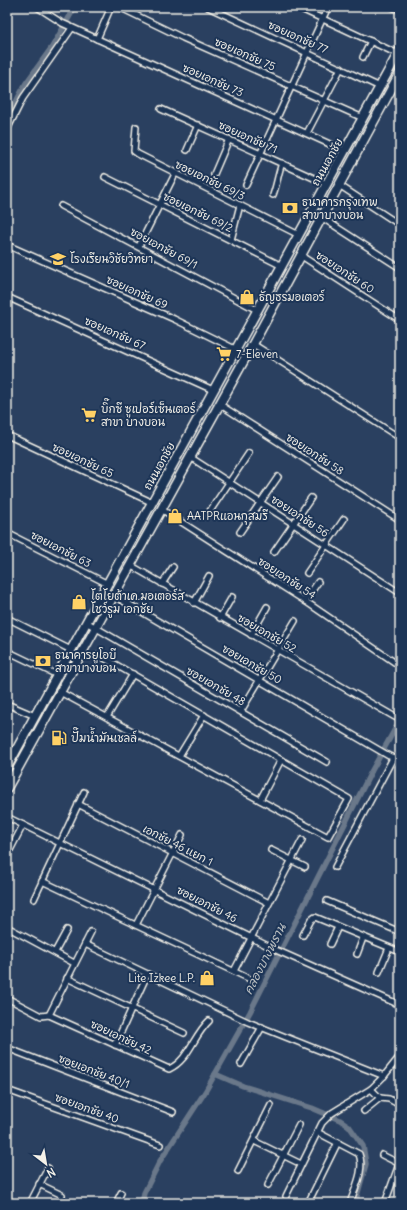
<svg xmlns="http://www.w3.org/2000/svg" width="407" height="1210" font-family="Delius,'Playpen Sans Thai',sans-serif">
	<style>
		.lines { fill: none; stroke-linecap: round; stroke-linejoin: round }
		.canal { stroke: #6a788a; stroke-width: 5.5 }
		.minor-casing { stroke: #f4f1e8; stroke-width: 8 }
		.primary-casing { stroke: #f4f1e8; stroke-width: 11 }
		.minor { stroke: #1d3557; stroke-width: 5 }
		.primary { stroke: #1d3557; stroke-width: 8 }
		.labels { text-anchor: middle; stroke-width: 4; stroke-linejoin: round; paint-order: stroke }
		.street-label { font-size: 11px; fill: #f4f1e8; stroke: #1d3557 }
		.poi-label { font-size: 11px; fill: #f4f1e8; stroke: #1d3557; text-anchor: start }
		.water-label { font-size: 12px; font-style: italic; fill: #bdc1c2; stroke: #1d3557 }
	</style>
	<rect width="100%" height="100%" fill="#2a4060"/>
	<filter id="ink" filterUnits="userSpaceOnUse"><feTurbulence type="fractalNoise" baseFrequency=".025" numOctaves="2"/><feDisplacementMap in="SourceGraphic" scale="8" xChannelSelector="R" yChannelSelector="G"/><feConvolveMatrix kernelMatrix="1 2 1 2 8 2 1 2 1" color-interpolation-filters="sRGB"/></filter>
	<g filter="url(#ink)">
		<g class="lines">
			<!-- canal -->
			<g class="canal">
				<path d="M7 119 26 83 52 47 75 7"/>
				<path d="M215 1074 243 1086 312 1108 340 1120 349 1126 363 1146 366 1164 355 1203"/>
				<path d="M142 1203 144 1193 160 1161 205 1092 250 1012 371 772 400 720"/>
			</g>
			<defs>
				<g id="minor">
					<path d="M37 7 62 23 345 151"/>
					<path d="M119 7 183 38 363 118"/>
					<path d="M208 7 380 87"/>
					<path d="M297 7 398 54"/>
					<path d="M392 7 400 10"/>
					<path d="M97 39 111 7"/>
					<path d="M363 57 371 41"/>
					<path d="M161 109 327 184"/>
					<path d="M136 127 134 151 138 154 299 235"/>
					<path d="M7 130 23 98 72 28"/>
					<path d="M307 133 341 68"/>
					<path d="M187 150 198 125"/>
					<path d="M214 174 229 139"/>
					<path d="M105 177 282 266"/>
					<path d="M246 185 328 7"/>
					<path d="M339 185 400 225"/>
					<path d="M273 195C277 184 278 174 282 163"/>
					<path d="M61 206 257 310"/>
					<path d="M321 217 400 268"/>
					<path d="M231 240 240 205"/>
					<path d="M7 245 174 319 235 349"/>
					<path d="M139 246 175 174"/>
					<path d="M300 255 400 320"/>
					<path d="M7 297 213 390"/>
					<path d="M253 344 400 438"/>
					<path d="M219 404 400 520"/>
					<path d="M7 435 151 502"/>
					<path d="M190 457 400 593"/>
					<path d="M161 509 305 601 400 666"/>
					<path d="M208 514 249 453"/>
					<path d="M240 532 278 477"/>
					<path d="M7 533 106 583"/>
					<path d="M274 552 311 498"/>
					<path d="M130 565 395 717"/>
					<path d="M307 573 344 519"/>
					<path d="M162 584 173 567"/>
					<path d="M113 595 389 756 400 760"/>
					<path d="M305 601 318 582"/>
					<path d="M194 603 209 576"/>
					<path d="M7 618 71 650"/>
					<path d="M220 618 232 597"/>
					<path d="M86 622 327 762"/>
					<path d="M251 635 267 607"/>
					<path d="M7 651 57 675"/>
					<path d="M60 692 328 837 349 799 99 655"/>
					<path d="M7 704 35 716"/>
					<path d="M241 711 295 621"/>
					<path d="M107 717 133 674"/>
					<path d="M179 756 204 715"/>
					<path d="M260 800 281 760"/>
					<path d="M78 804 269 903"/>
					<path d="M7 817 276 950 400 1005"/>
					<path d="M271 850 305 867"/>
					<path d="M7 856 23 825"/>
					<path d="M335 867 393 758"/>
					<path d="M42 881 252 980"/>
					<path d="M34 899 84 792"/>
					<path d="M327 901 400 932"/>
					<path d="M136 925 182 835"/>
					<path d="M7 927 74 963"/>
					<path d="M303 935 311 920 315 917 400 952"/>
					<path d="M85 944 248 1022 384 1076"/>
					<path d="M330 944 338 927"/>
					<path d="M55 952 67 930"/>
					<path d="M357 954 363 938"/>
					<path d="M234 971 302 840"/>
					<path d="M379 972 389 948"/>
					<path d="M67 978 184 1033"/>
					<path d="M7 998 41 1016 49 1015 169 1069C189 1060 193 1036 209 1021"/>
					<path d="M49 1015 91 932"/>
					<path d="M115 1045 147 975"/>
					<path d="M7 1048 173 1112"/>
					<path d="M241 1064 262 1027"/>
					<path d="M371 1089 380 1098"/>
					<path d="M7 1090 160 1145"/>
					<path d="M364 1111 380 1098 389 1099 400 1105"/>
					<path d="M317 1132 359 1154C365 1170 355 1188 350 1203"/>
					<path d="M254 1141 301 1164"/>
					<path d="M382 1155 400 1164"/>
					<path d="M238 1171 271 1105"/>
					<path d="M39 1184 62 1195"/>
					<path d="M268 1185 299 1125"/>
					<path d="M286 1196 322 1123 332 1113 371 1089 384 1076 400 1056"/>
					<path d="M30 1203 48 1168"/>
					<path d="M116 1203 121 1193"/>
					<path d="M308 1203 338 1142"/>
					<path d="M385 1203 399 1164"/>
				</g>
				<g id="primary">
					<path d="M7 767 400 50"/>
					<path d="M7 788 253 344 400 73"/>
				</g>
			</defs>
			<!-- minor casing -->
			<use href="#minor" class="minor-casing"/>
			<!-- primary casing -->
			<use href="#primary" class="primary-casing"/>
			<!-- minor -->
			<use href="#minor" class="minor"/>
			<!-- primary -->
			<use href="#primary" class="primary"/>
		</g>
	</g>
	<!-- icons -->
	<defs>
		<symbol id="bank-bare" viewBox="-9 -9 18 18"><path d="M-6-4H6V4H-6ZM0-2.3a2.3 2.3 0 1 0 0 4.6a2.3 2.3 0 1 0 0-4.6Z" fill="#ffd166" stroke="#1d3557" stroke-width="2.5" paint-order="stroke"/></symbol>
		<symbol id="school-bare" viewBox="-9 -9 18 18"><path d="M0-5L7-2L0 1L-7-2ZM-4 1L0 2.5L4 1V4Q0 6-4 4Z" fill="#ffd166" stroke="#1d3557" stroke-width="2.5" paint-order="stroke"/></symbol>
		<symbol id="shop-bare" viewBox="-9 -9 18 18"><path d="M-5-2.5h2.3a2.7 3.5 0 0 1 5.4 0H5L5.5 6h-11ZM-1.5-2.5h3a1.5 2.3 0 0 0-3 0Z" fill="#ffd166" stroke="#1d3557" stroke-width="2.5" paint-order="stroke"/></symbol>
		<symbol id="supermarket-bare" viewBox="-9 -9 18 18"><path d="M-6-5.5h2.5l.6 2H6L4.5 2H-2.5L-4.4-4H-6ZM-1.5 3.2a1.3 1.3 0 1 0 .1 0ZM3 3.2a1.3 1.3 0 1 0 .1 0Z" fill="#ffd166" stroke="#1d3557" stroke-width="2.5" paint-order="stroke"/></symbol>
		<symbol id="fuel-bare" viewBox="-9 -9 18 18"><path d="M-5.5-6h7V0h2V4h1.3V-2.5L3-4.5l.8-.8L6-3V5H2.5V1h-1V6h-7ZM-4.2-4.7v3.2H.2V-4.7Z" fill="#ffd166" stroke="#1d3557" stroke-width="2.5" paint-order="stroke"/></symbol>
	</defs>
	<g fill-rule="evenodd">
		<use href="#bank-bare" x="279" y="197" width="22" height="22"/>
		<use href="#school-bare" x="47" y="248" width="22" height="22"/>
		<use href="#shop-bare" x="236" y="286" width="22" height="22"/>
		<use href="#supermarket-bare" x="213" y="343" width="22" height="22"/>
		<use href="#supermarket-bare" x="78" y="404" width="22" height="22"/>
		<use href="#shop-bare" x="164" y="505" width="22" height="22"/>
		<use href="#shop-bare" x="68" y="591" width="22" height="22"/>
		<use href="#bank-bare" x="32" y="650" width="22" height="22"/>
		<use href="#fuel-bare" x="48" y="727" width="22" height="22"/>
		<use href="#shop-bare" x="196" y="967" width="22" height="22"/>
	</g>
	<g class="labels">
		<!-- street labels -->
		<g class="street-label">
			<text transform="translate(298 37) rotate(24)" y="4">ซอยเอกชัย 77</text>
			<text transform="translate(245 54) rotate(24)" y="4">ซอยเอกชัย 75</text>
			<text transform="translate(213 80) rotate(24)" y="4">ซอยเอกชัย 73</text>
			<text transform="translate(248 137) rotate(24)" y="4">ซอยเอกชัย 71</text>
			<text transform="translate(327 162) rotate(-61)" y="4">ถนนเอกชัย</text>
			<text transform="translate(210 180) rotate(26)" y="4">ซอยเอกชัย 69/3</text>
			<text transform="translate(198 212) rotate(26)" y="4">ซอยเอกชัย 69/2</text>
			<text transform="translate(164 248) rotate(28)" y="4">ซอยเอกชัย 69/1</text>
			<text transform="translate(345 272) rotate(33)" y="4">ซอยเอกชัย 60</text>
			<text transform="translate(137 292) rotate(24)" y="4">ซอยเอกชัย 69</text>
			<text transform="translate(115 333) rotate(24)" y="4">ซอยเอกชัย 67</text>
			<text transform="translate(315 454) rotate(33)" y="4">ซอยเอกชัย 58</text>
			<text transform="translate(83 460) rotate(25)" y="4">ซอยเอกชัย 65</text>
			<text transform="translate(159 466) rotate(-61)" y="4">ถนนเอกชัย</text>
			<text transform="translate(300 516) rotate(33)" y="4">ซอยเอกชัย 56</text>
			<text transform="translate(61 549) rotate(27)" y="4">ซอยเอกชัย 63</text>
			<text transform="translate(287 578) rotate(33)" y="4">ซอยเอกชัย 54</text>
			<text transform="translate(267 633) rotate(30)" y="4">ซอยเอกชัย 52</text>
			<text transform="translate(252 664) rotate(30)" y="4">ซอยเอกชัย 50</text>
			<text transform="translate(216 686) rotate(30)" y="4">ซอยเอกชัย 48</text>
			<text transform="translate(178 845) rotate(27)" y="4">เอกชัย 46 แยก 1</text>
			<text transform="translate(207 904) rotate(27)" y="4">ซอยเอกชัย 46</text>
			<text transform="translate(121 1037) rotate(25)" y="4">ซอยเอกชัย 42</text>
			<text transform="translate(94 1071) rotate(21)" y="4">ซอยเอกชัย 40/1</text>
			<text transform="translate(87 1108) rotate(20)" y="4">ซอยเอกชัย 40</text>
		</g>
		<!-- poi labels -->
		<g class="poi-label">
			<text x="302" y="206">ธนาคารกรุงเทพ<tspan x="302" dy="13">สาขาบางบอน</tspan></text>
			<text x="70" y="263">โรงเรียนวิชัยวิทยา</text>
			<text x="259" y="301">ธัญธรมอเตอร์</text>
			<text x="236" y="358">7-Eleven</text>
			<text x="101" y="413">บิ๊กซี ซูเปอร์เซ็นเตอร์<tspan x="101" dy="13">สาขา บางบอน</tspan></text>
			<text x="187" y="520">AATPRแอนกุสมรี</text>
			<text x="91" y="600">โตโยต้าเค.มอเตอร์ส<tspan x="91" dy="13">โชว์รูม เอกชัย</tspan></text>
			<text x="55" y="659">ธนาคารยูโอบี<tspan x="55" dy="13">สาขาบางบอน</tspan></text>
			<text x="71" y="742">ปั๊มน้ำมันเชลล์</text>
			<text x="195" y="982" text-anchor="end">Lite Izkee L.P.</text>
		</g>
		<!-- water labels -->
		<g class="water-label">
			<text transform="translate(265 959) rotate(-63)" y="4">คลองบางพราน</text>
		</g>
	</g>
	<!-- margin -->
	<rect width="407" height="1210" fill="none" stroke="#1d3557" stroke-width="24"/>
	<rect x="12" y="12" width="383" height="1186" fill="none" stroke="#f4f1e8" stroke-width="1.5" filter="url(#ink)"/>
	<!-- north arrow -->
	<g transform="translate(46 1164) rotate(149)" stroke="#1d3557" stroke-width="3" paint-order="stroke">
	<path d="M0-3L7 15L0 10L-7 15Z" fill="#f4f1e8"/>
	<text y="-6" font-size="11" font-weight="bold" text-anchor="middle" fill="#f4f1e8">N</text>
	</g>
</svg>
